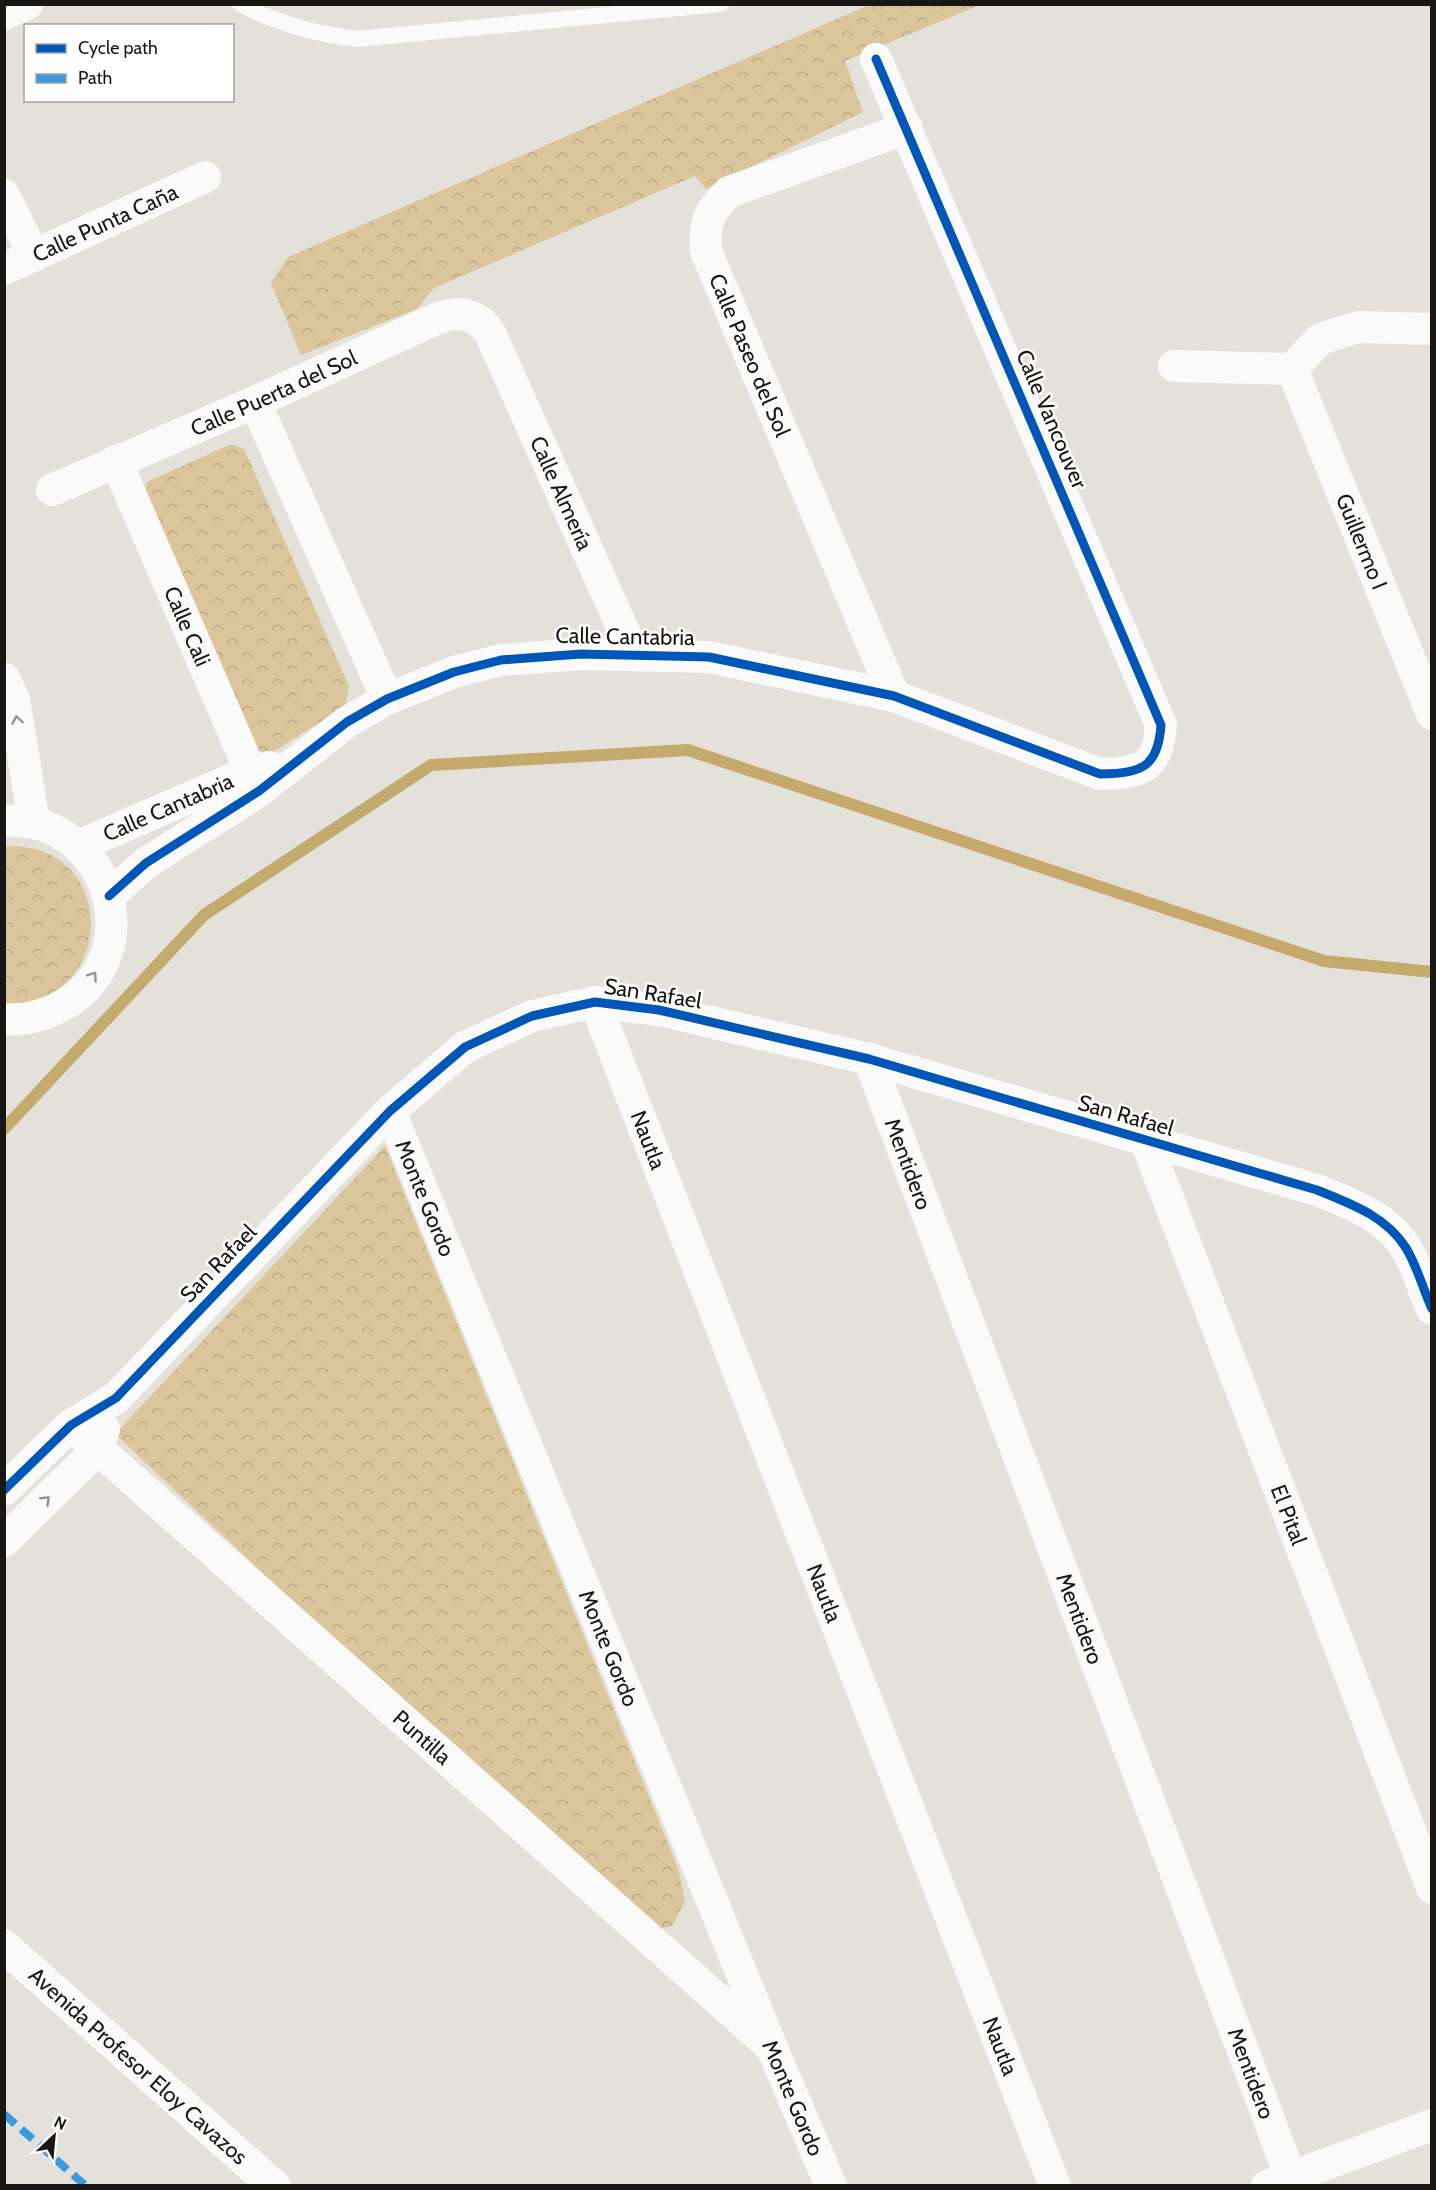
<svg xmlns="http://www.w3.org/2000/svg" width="1436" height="2190" font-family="Cabin,sans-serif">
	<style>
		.park { fill: url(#park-crowns) }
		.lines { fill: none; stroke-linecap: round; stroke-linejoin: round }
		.stream { stroke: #c5aa6e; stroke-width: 12 }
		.lane { stroke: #fbfafa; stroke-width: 16 }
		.street { stroke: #fbfafa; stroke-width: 32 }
		.secondary { stroke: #fbfafa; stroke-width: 33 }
		.quiet { stroke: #3b9ade; stroke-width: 8; stroke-dasharray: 15 8; stroke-linecap: butt }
		.cycleway-casing { stroke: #fff; stroke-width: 13 }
		.cycleway { stroke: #0057b8; stroke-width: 9 }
		.oneway { stroke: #959492 }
		.labels { text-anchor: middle; stroke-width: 5; stroke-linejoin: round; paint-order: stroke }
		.street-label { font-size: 22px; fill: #191713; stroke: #fff }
	</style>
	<defs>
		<pattern id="park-crowns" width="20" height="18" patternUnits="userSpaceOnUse" patternTransform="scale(1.5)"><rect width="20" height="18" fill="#dbc69c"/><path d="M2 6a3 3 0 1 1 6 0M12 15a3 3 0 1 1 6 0" fill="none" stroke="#bba986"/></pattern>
	</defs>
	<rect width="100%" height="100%" fill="#e4e1db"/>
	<!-- park -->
	<g class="park">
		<path d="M869 5H980L845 61 863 112 706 189 695 176 434 288 417 309 301 355 271 283 288 257Z"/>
		<path d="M231 444 244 449 349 686 345 706 267 756 255 751 143 498 147 482Z"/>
		<path d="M4 846C20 846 35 847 49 854 106 882 104 967 49 995 35 1001 19 1005 4 1003Z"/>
		<path d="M385 1146 678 1868 685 1901 672 1926 645 1933 115 1434Z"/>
	</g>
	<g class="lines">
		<!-- stream -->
		<path class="stream" d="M4 1129 204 915 431 765 688 750 1324 961 1432 972"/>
		<!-- lane -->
		<path class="lane" d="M240 4C278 24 315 34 357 39L721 4"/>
		<!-- street -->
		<g class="street">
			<path d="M4 14 27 4"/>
			<path d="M4 195 34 256"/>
			<path id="s1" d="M4 269 205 177"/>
			<path d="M1174 366 1292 369 1320 339 1358 327 1432 329"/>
			<path id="s2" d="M1292 369 1432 714"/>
			<path d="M255 402 387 699"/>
			<path id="s3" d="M116 461 259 791"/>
			<path id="s4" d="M52 490 255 402 436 319C458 310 476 313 490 333L634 654"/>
			<path d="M4 678 14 700 34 822"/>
			<path d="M894 696 706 251C704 222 708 212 729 192L907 128"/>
			<path d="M4 821C111 814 154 960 58 1008 42 1016 22 1021 4 1019"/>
			<path id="s5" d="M78 846 251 771 270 767"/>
			<path d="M109 896 146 863 259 791 347 722 387 699 454 672 501 660 581 654 709 657 894 696 1100 774C1140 773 1158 769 1161 725L876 59"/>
			<path id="s6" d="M595 1002 1055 2186"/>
			<path id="s7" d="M869 1059 1291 2178"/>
			<path id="s8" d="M390 1111 772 2048 831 2186"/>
			<path id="s9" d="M1146 1141 1432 1888"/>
			<path id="s10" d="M71 1425 768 2044"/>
			<path d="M4 1490 71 1425 116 1398 390 1111 465 1047 532 1016 595 1002 659 1010 869 1059 1317 1190C1351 1204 1386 1216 1406 1248 1417 1266 1423 1289 1432 1309"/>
			<path d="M4 1541 97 1450 104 1429"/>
			<path d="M1267 2186 1432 2125"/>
		</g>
		<!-- secondary -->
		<path class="secondary" id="s11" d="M4 1946 274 2186"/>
		<!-- quiet -->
		<path class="quiet" d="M4 2114 86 2186"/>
		<defs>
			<g id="cycleway">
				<path d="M109 896 146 863 259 791 347 722 387 699 454 672 501 660 581 654 709 657 894 696 1100 774C1140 773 1158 769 1161 725L876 59"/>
				<path d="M4 1490 71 1425 116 1398 390 1111 465 1047 532 1016 595 1002 659 1010 869 1059 1317 1190C1351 1204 1386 1216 1406 1248 1417 1266 1423 1289 1432 1309"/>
			</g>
		</defs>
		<!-- cycleway casing -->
		<use href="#cycleway" class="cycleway-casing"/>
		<!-- cycleway -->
		<use href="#cycleway" class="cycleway"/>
	</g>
	<!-- one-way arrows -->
	<defs><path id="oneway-chevron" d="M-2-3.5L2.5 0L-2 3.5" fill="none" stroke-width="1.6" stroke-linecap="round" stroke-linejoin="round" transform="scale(1.5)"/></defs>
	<g class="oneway">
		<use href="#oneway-chevron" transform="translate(17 720) rotate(-99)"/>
		<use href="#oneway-chevron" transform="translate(93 976) rotate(-55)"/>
		<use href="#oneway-chevron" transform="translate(46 1500) rotate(-44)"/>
	</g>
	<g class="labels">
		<!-- street labels -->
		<g class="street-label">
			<text dy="8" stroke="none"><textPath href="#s1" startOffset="111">Calle Punta Caña</textPath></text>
			<text transform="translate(750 355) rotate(67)" y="8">Calle Paseo del Sol</text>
			<text dy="8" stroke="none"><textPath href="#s4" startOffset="242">Calle Puerta del Sol</textPath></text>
			<text transform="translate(1052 419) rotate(67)" y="8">Calle Vancouver</text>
			<text dy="8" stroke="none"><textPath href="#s4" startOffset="657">Calle Almería</textPath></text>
			<text dy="8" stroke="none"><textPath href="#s2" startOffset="186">Guillermo I</textPath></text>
			<text dy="8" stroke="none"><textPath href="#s3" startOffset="180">Calle Cali</textPath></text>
			<text transform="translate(625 636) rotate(1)" y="8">Calle Cantabria</text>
			<text dy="8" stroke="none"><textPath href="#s5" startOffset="98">Calle Cantabria</textPath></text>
			<text transform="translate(653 993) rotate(9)" y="8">San Rafael</text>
			<text transform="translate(1126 1115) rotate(16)" y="8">San Rafael</text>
			<text dy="8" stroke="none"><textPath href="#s6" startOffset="148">Nautla</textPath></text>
			<text dy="8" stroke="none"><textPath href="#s7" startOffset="112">Mentidero</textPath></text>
			<text dy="8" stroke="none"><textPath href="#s8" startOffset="94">Monte Gordo</textPath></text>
			<text transform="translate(218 1263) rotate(-46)" y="8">San Rafael</text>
			<text dy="8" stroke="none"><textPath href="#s9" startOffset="400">El Pital</textPath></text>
			<text dy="8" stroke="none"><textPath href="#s6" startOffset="634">Nautla</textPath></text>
			<text dy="8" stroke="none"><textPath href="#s7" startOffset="598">Mentidero</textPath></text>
			<text dy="8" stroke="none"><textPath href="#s8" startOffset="580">Monte Gordo</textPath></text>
			<text dy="8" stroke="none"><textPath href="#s10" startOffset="470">Puntilla</textPath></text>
			<text dy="8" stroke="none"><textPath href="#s6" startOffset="1120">Nautla</textPath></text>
			<text dy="8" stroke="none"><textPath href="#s11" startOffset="180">Avenida Profesor Eloy Cavazos</textPath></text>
			<text dy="8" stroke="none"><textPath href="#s7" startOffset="1084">Mentidero</textPath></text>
			<text dy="8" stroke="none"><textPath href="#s8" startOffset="1066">Monte Gordo</textPath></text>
		</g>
	</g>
	<!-- border -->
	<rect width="1436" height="2190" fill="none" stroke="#191713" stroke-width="12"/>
	<!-- legend -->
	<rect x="24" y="24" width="210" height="78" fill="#ffffff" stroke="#a3a2a1" stroke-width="1.5"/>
	<rect x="36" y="44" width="30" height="9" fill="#0057b8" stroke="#a3a2a1" stroke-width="1.5"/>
	<text x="78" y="54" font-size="18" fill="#191713">Cycle path</text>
	<rect x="36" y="74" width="30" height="9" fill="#3b9ade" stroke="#a3a2a1" stroke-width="1.5"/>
	<text x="78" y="84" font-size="18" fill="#191713">Path</text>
	<!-- north arrow -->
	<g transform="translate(54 2136) rotate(26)" stroke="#ffffff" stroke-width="4.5" paint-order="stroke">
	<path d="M0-4.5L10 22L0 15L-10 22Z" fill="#191713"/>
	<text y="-9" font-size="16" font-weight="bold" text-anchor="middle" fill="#191713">N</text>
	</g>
</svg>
